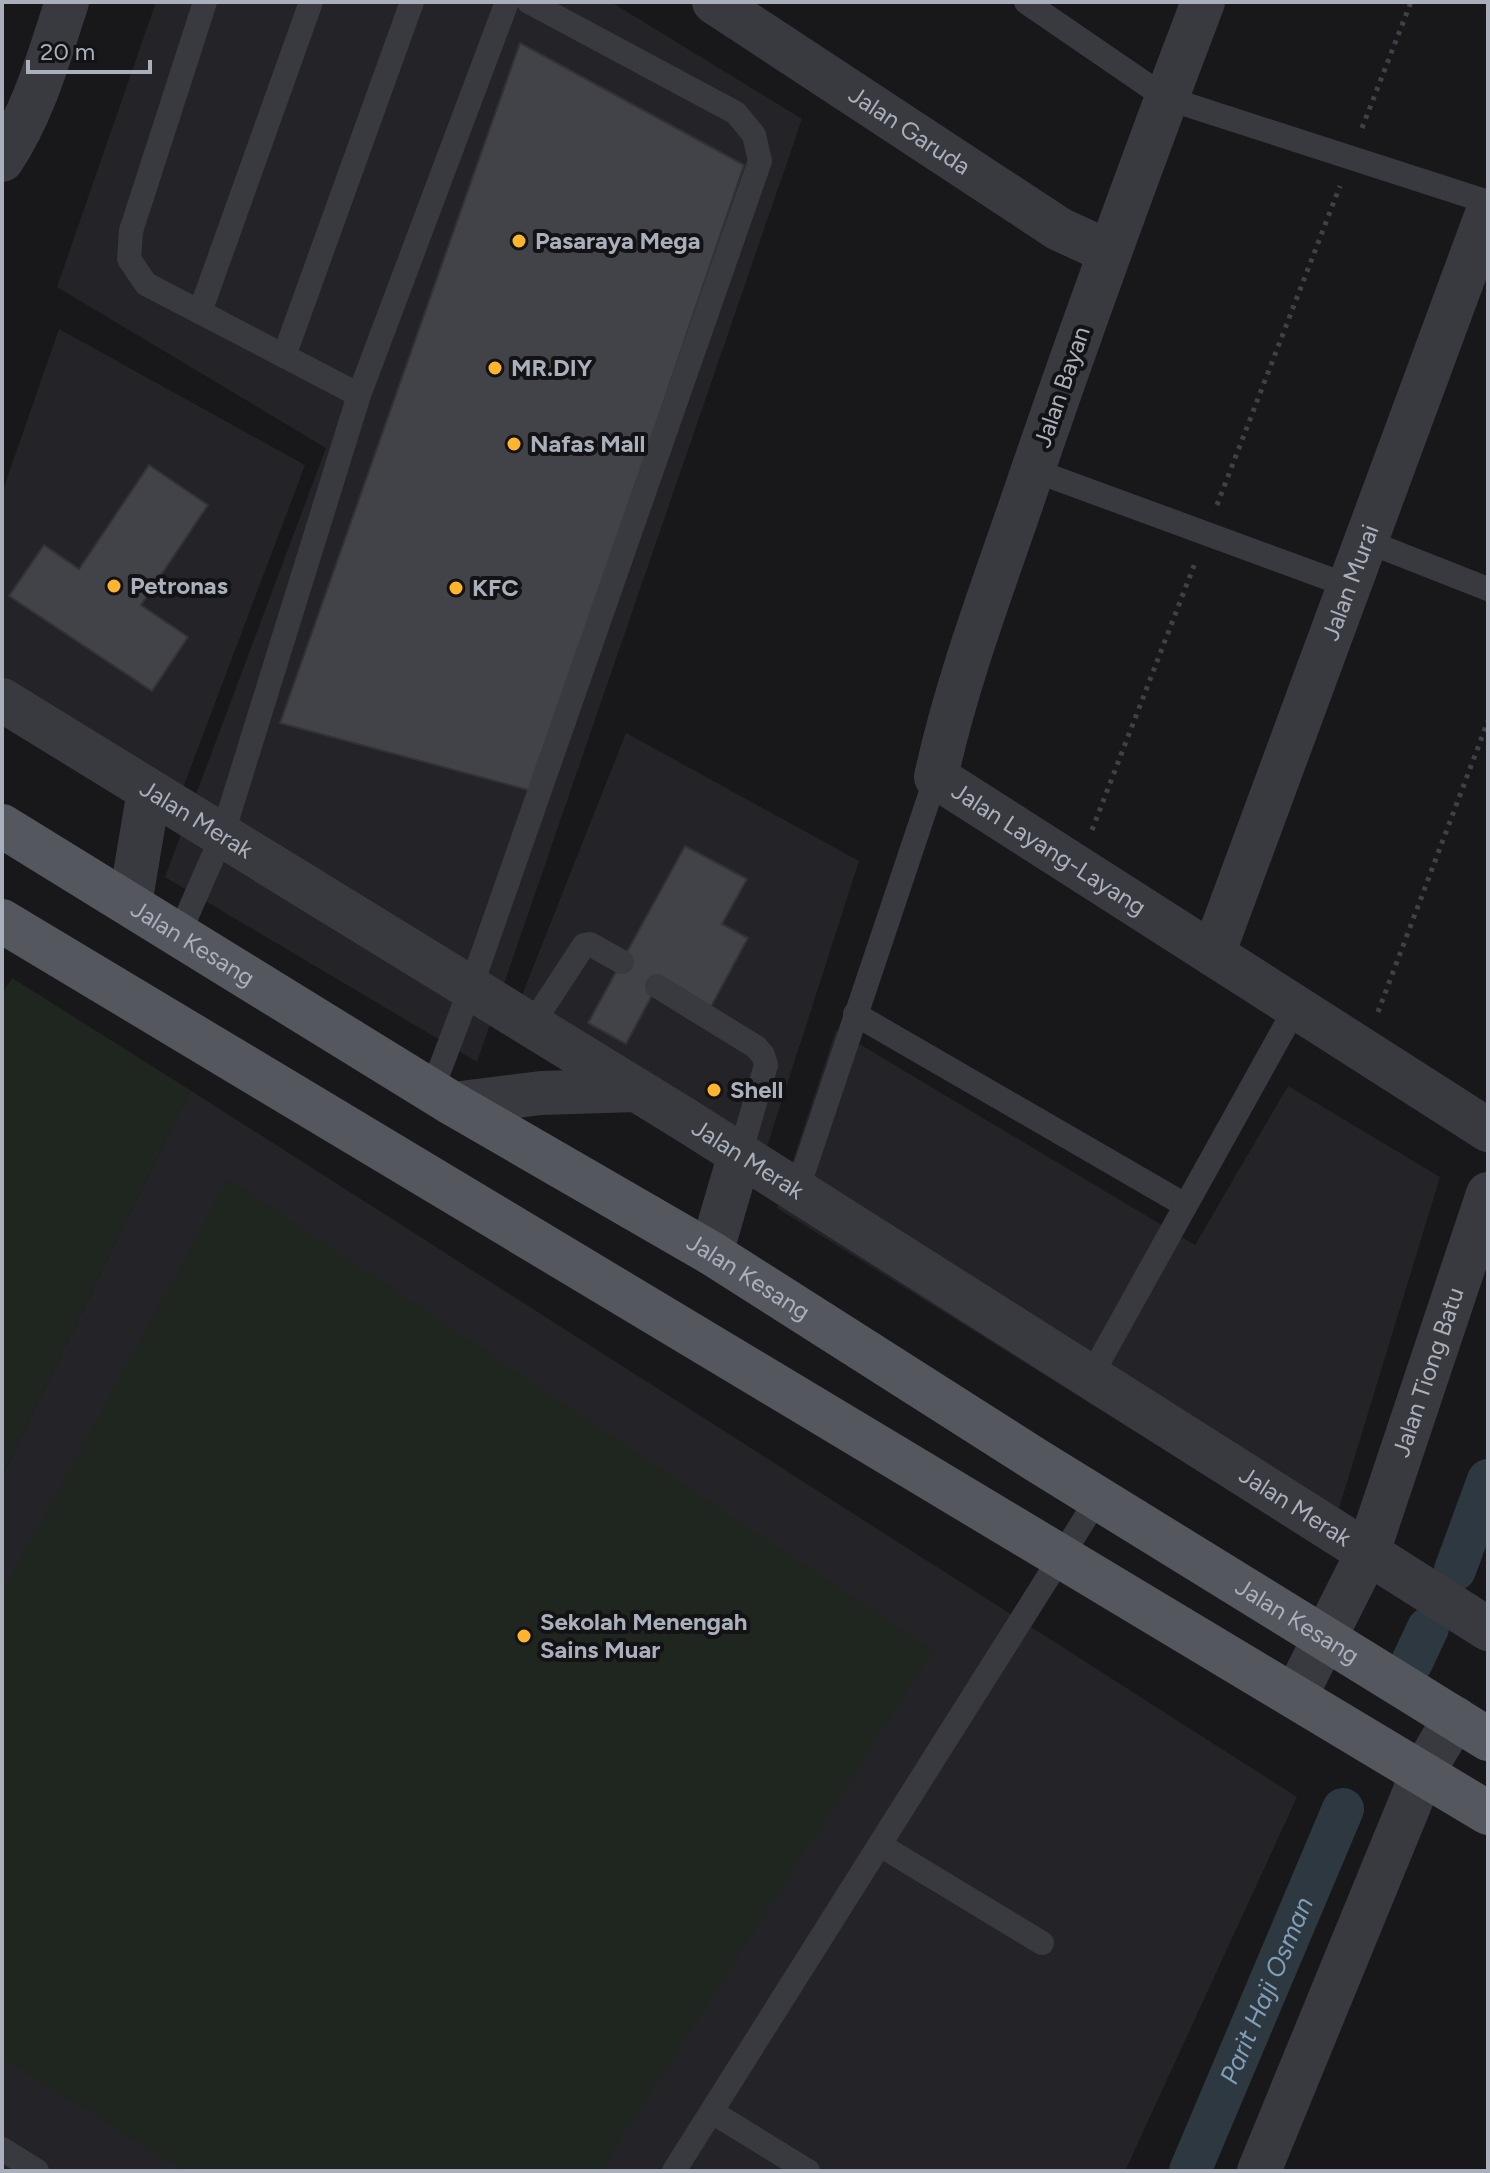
<svg xmlns="http://www.w3.org/2000/svg" width="1490" height="2173" font-family="Figtree,sans-serif">
	<style>
		.built { fill: #242428 }
		.green { fill: #1e261f }
		.lines { fill: none; stroke-linecap: round; stroke-linejoin: round }
		.canal { stroke: #2d3840; stroke-width: 42 }
		.building { fill: #424348; stroke: #323237; stroke-width: 2 }
		.path { stroke: #3f4147; stroke-width: 5; stroke-dasharray: 4 6; stroke-linecap: butt }
		.service { stroke: #393a40; stroke-width: 24 }
		.minor { stroke: #393a40; stroke-width: 44 }
		.primary { stroke: #55575f; stroke-width: 44 }
		.poi-dot { fill: #feb52d; stroke: #131316; stroke-width: 3 }
		.labels { text-anchor: middle; stroke-width: 8; stroke-linejoin: round; paint-order: stroke }
		.street-label { font-size: 24px; fill: #aab0bb; stroke: #131316 }
		.poi-label { font-size: 24px; font-weight: bold; fill: #aab0bb; stroke: #131316; text-anchor: start }
		.water-label { font-size: 26px; font-style: italic; fill: #7f9eb8; stroke: #131316 }
	</style>
	<rect width="100%" height="100%" fill="#18181b"/>
	<!-- built -->
	<g class="built">
		<path d="M156 2H611L802 119 477 1062 165 877 326 448 57 287Z"/>
		<path d="M59 329 305 465 170 822 2 719V493Z"/>
		<path d="M626 733 859 861 756 1181 509 1028Z"/>
		<path d="M836 1030 1195 1245 1288 1086 1440 1177 1326 1551 777 1208Z"/>
		<path d="M190 1090 1297 1797 1125 2171H2V1476Z"/>
	</g>
	<!-- green -->
	<g class="green">
		<path d="M12 978 190 1090 2 1476V994Z"/>
		<path d="M228 1179 933 1651 601 2171H186L2 2058V1593Z"/>
	</g>
	<g class="lines">
		<!-- canal -->
		<g class="canal">
			<path d="M1455 1570 1488 1480"/>
			<path d="M1412 1662 1428 1628"/>
			<path id="s1" d="M1190 2171 1343 1809"/>
		</g>
	</g>
	<!-- building -->
	<g class="building">
		<path d="M520 43 744 165 532 791 280 723Z"/>
		<path d="M149 465 208 505 141 605 188 637 152 691 9 596 44 545 79 569Z"/>
		<path d="M685 846 747 879 722 924 748 938 707 1014 657 986 626 1044 588 1023Z"/>
	</g>
	<g class="lines">
		<!-- path -->
		<g class="path">
			<path d="M1362 128 1411 2"/>
			<path d="M1217 505 1340 186"/>
			<path d="M1092 830 1195 563"/>
			<path d="M1378 1012 1488 721"/>
		</g>
		<!-- service -->
		<g class="service">
			<path d="M205 2 131 231 129 259 146 284 359 395"/>
			<path d="M1026 2 1166 98 1488 202"/>
			<path d="M200 312 311 2"/>
			<path d="M284 356 412 2"/>
			<path d="M1033 470 1349 586"/>
			<path d="M1366 541 1488 589"/>
			<path d="M179 934 222 836 359 395 507 2"/>
			<path d="M657 986 756 1047 763 1055 766 1065 740 1154"/>
			<path d="M855 1014 1185 1205"/>
			<path d="M531 1026 584 945 590 944 622 962"/>
			<path d="M432 1090 471 987 760 161 754 135 736 113 529 2"/>
			<path d="M797 1191 936 777"/>
			<path d="M1091 1376 1296 1007"/>
			<path d="M880 1845 1042 1943"/>
			<path d="M712 2112 808 2171"/>
			<path d="M2 2149 37 2171"/>
			<path d="M674 2171 1098 1498"/>
		</g>
		<!-- minor -->
		<g class="minor">
			<path id="s2" d="M714 2 1059 229 1109 252"/>
			<path id="s3" d="M1203 2C1141 165 1081 329 1025 493 993 587 957 680 936 777L1488 1130"/>
			<path d="M2 160C34 112 49 56 67 2"/>
			<path id="s4" d="M2 700 684 1119 1488 1629"/>
			<path d="M130 904 149 791"/>
			<path id="s5" d="M1213 954 1488 211"/>
			<path d="M453 1104 541 1093 637 1090"/>
			<path d="M711 1253 740 1154"/>
			<path id="s6" d="M1295 1697 1368 1552 1488 1194"/>
			<path d="M1259 2171 1422 1774 1455 1718"/>
		</g>
		<!-- primary -->
		<g class="primary">
			<path id="s7" d="M2 826 453 1104 711 1253 1036 1460 1488 1739"/>
			<path d="M2 921 1488 1813"/>
		</g>
	</g>
	<!-- markers -->
	<g class="poi-dot">
		<circle cx="519" cy="241" r="8"/>
		<circle cx="495" cy="368" r="8"/>
		<circle cx="514" cy="444" r="8"/>
		<circle cx="114" cy="586" r="8"/>
		<circle cx="456" cy="588" r="8"/>
		<circle cx="714" cy="1090" r="8"/>
		<circle cx="524" cy="1636" r="8"/>
	</g>
	<g class="labels">
		<!-- street labels -->
		<g class="street-label">
			<text dy="8" stroke="none"><textPath href="#s2" startOffset="234">Jalan Garuda</textPath></text>
			<text transform="translate(1062 387) rotate(-71)" y="8">Jalan Bayan</text>
			<text dy="8" stroke="none"><textPath href="#s5" startOffset="396">Jalan Murai</textPath></text>
			<text dy="8" stroke="none"><textPath href="#s4" startOffset="228">Jalan Merak</textPath></text>
			<text dy="8" stroke="none"><textPath href="#s3" startOffset="954">Jalan Layang-Layang</textPath></text>
			<text dy="8" stroke="none"><textPath href="#s7" startOffset="224">Jalan Kesang</textPath></text>
			<text dy="8" stroke="none"><textPath href="#s4" startOffset="876">Jalan Merak</textPath></text>
			<text dy="8" stroke="none"><textPath href="#s7" startOffset="872">Jalan Kesang</textPath></text>
			<text dy="8" stroke="none"><textPath href="#s6" startOffset="352">Jalan Tiong Batu</textPath></text>
			<text dy="8" stroke="none"><textPath href="#s4" startOffset="1524">Jalan Merak</textPath></text>
			<text dy="8" stroke="none"><textPath href="#s7" startOffset="1520">Jalan Kesang</textPath></text>
		</g>
		<!-- poi labels -->
		<g class="poi-label">
			<text x="535" y="249">Pasaraya Mega</text>
			<text x="511" y="376">MR.DIY</text>
			<text x="530" y="452">Nafas Mall</text>
			<text x="130" y="594">Petronas</text>
			<text x="472" y="596">KFC</text>
			<text x="730" y="1098">Shell</text>
			<text x="540" y="1630">Sekolah Menengah<tspan x="540" dy="28">Sains Muar</tspan></text>
		</g>
		<!-- water labels -->
		<g class="water-label">
			<text dy="9" stroke="none"><textPath href="#s1" startOffset="196">Parit Haji Osman</textPath></text>
		</g>
	</g>
	<!-- border -->
	<rect width="1490" height="2173" fill="none" stroke="#aab0bb" stroke-width="8"/>
	<!-- scale -->
	<path d="M28 60v12h122v-12" fill="none" stroke="#aab0bb" stroke-width="4"/>
	<text x="40" y="60" font-size="24" fill="#aab0bb" stroke="#131316" stroke-width="6" paint-order="stroke">20 m</text>
</svg>
